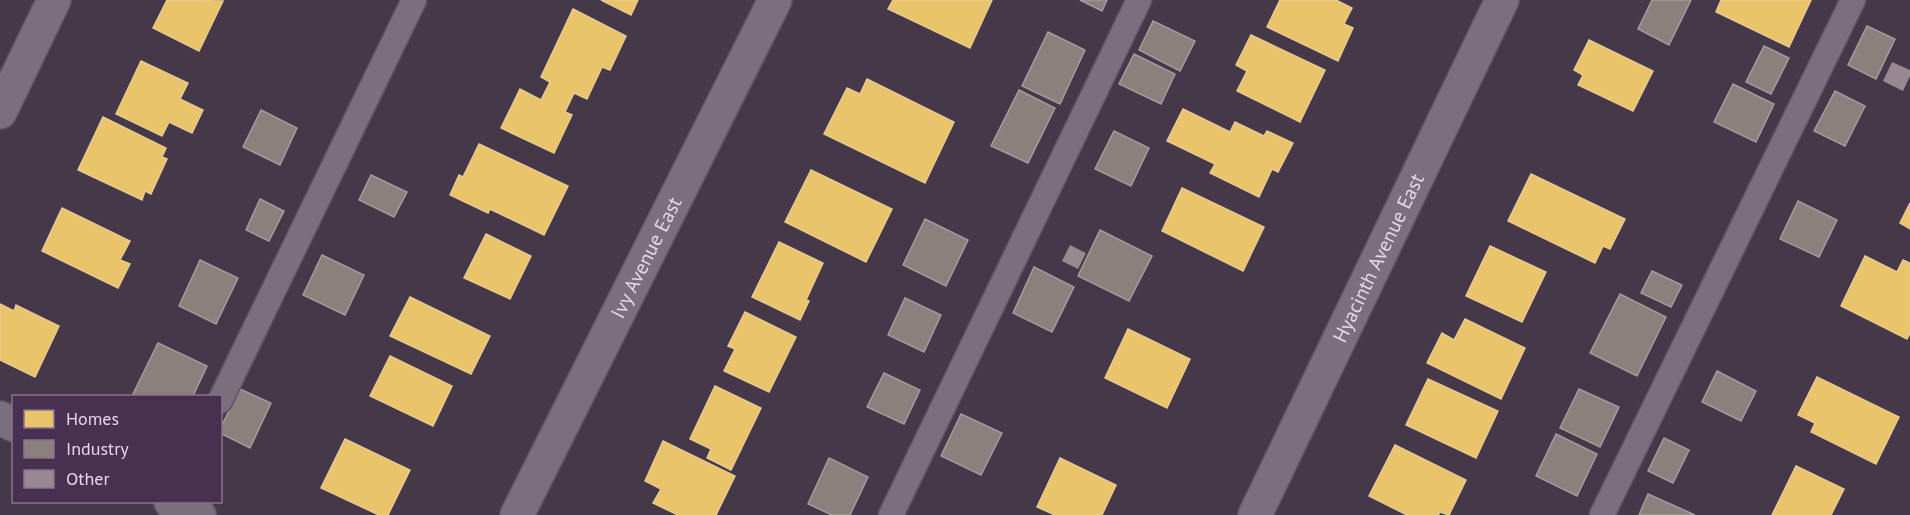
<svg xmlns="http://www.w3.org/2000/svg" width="1910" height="515" font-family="'PT Sans',sans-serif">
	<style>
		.homes { fill: #e9c46a; stroke: #e8c990; stroke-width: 1.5 }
		.industry { fill: #8a817c; stroke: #a59a9d; stroke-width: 1.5 }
		.building { fill: #988890 }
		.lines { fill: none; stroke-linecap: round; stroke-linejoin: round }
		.lane-casing { stroke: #5f5463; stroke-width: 27 }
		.street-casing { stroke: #5f5463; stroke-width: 36 }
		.lane { stroke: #7a707d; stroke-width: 24 }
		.street { stroke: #7a707d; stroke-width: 33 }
		.labels { text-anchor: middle; stroke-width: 6; stroke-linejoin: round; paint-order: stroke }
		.street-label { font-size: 20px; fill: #e4d6ea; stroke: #483051 }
	</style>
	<rect width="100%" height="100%" fill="#443849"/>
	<!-- homes -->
	<g class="homes">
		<path d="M167 0 223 1 199 51 153 28Z"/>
		<path d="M601 0H638L631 15Z"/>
		<path d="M893 0H992L970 48 888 9Z"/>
		<path d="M1280 0H1336L1352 8 1344 24 1353 28 1338 61 1267 27Z"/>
		<path d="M1721 0H1811L1789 47 1716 12Z"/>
		<path d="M573 9 626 36 610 70 602 67 587 99 574 93 565 112 572 115 554 153 501 128 520 89 541 100 550 82 541 77Z"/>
		<path d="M1251 35 1325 70 1300 122 1237 91 1247 71 1236 65Z"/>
		<path d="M1589 40 1653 71 1633 111 1578 85 1583 75 1574 70Z"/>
		<path d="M141 61 188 83 180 99 203 110 192 133 169 122 162 136 116 114Z"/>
		<path d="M867 79 954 122 925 183 824 134 847 88 860 94Z"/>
		<path d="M1183 109 1230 132 1235 122 1264 136 1267 131 1293 143 1278 172 1272 169 1259 197 1210 173 1215 164 1167 141Z"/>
		<path d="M103 117 166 148 162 157 167 159 151 194 145 191 142 200 78 170Z"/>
		<path d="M479 144 568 186 544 235 490 209 488 213 450 195 459 175 463 177Z"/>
		<path d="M811 170 892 209 866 262 785 222Z"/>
		<path d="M1531 174 1625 219 1610 249 1603 246 1595 263 1508 221Z"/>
		<path d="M1182 188 1264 227 1243 271 1162 231Z"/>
		<path d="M1910 203V229L1900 223Z"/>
		<path d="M62 208 130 241 120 260 130 264 118 288 42 251Z"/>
		<path d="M486 234 531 256 510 299 464 278Z"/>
		<path d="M779 242 823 263 806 300 809 301 800 320 752 297Z"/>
		<path d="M1490 246 1546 272 1522 322 1466 296Z"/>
		<path d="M1865 256 1897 272 1903 260 1910 263V333L1907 339 1841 306Z"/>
		<path d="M410 297 490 336 471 374 390 336Z"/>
		<path d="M0 304 14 311 16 305 59 326 35 377 0 360Z"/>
		<path d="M745 312 796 337 769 392 724 371 735 349 728 346Z"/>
		<path d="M1465 319 1525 348 1501 399 1427 363 1442 333 1454 340Z"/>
		<path d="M1128 329 1190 359 1167 408 1105 378Z"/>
		<path d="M390 356 452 386 433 426 370 396Z"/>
		<path d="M1817 377 1899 417 1876 464 1811 432 1815 423 1798 415Z"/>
		<path d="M1428 379 1498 411 1476 458 1406 425Z"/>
		<path d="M715 386 761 408 731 470 707 458 711 449 690 439Z"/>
		<path d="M345 439 410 470 388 515H379L321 488Z"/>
		<path d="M663 441 735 476 716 515H678L653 503 661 489 645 481Z"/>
		<path d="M1395 445 1466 480 1449 515 1440 512 1438 515H1407L1369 496Z"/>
		<path d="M1060 458 1116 485 1102 515H1055L1037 507Z"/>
		<path d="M1796 466 1844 489 1831 515H1772Z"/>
	</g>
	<!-- industry -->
	<g class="industry">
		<path d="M1080 0H1107L1102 11Z"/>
		<path d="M1652 0H1691L1669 45 1638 29Z"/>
		<path d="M1153 21 1195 41 1180 71 1139 50Z"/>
		<path d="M1867 26 1895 39 1876 79 1848 65Z"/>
		<path d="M1048 32 1085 50 1060 104 1022 86Z"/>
		<path d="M1764 46 1789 58 1771 94 1746 82Z"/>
		<path d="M1134 54 1175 74 1161 104 1119 84Z"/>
		<path d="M1733 84 1774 104 1756 142 1714 122Z"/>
		<path d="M1019 90 1055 108 1028 163 991 146Z"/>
		<path d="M1835 91 1865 106 1845 146 1814 131Z"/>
		<path d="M261 110 297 128 280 165 243 147Z"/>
		<path d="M1114 131 1149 148 1131 186 1095 169Z"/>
		<path d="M371 175 407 192 394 217 359 200Z"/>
		<path d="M260 199 284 211 269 241 246 230Z"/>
		<path d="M1798 201 1837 220 1819 257 1780 239Z"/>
		<path d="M925 219 968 240 946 286 903 265Z"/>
		<path d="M1100 230 1152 256 1129 301 1078 276Z"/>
		<path d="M322 255 364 275 345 315 303 295Z"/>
		<path d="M200 260 238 278 216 324 179 306Z"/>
		<path d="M1034 267 1074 287 1052 332 1013 313Z"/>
		<path d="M1652 271 1682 285 1671 307 1641 293Z"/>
		<path d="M1620 294 1666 317 1637 376 1590 353Z"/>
		<path d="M905 298 941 315 924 352 888 335Z"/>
		<path d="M158 343 207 366 193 396H132Z"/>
		<path d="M1717 371 1756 391 1741 421 1702 402Z"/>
		<path d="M884 373 920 390 904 424 867 407Z"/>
		<path d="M240 389 271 403 250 448 220 433V429Z"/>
		<path d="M1579 389 1619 407 1600 447 1560 428Z"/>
		<path d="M961 414 1002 433 981 475 941 456Z"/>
		<path d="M1556 434 1597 454 1577 496 1536 476Z"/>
		<path d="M1664 438 1689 450 1673 483 1648 471Z"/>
		<path d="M829 458 868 477 850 515H832L808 504Z"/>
		<path d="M1648 494 1695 515H1639Z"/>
	</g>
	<!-- building -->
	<g class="building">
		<path d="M1892 62 1910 70V76L1903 91 1883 81Z"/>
		<path d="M1070 245 1086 253 1078 269 1062 261Z"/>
	</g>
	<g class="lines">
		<defs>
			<g id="lane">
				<path d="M220 401 414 0"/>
				<path d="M891 515 1139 0"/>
				<path d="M1602 515 1853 0"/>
			</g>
			<g id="street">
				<path d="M0 112 54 0"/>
				<path d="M0 418 14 425"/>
				<path d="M171 502 199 515"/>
				<path id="s1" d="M517 515 775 0"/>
				<path id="s2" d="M1255 515 1502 0"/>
			</g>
		</defs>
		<!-- lane casing -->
		<use href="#lane" class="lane-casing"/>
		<!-- street casing -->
		<use href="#street" class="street-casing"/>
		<!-- lane -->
		<use href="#lane" class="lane"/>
		<!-- street -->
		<use href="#street" class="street"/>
	</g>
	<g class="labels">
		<!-- street labels -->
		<g class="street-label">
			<text dy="7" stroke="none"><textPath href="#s2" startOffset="285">Hyacinth Avenue East</textPath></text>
			<text dy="7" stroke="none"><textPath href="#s1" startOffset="288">Ivy Avenue East</textPath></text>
		</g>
	</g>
	<!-- legend -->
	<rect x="12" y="395" width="210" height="108" fill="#483051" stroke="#86728e" stroke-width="1.5"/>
	<rect x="24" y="410" width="30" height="18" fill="#e9c46a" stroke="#86728e" stroke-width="1.5"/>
	<text x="66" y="425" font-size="18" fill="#e4d6ea">Homes</text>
	<rect x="24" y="440" width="30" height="18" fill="#8a817c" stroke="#86728e" stroke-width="1.5"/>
	<text x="66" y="455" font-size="18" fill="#e4d6ea">Industry</text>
	<rect x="24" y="470" width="30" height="18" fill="#988890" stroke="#86728e" stroke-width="1.5"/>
	<text x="66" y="485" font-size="18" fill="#e4d6ea">Other</text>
</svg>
